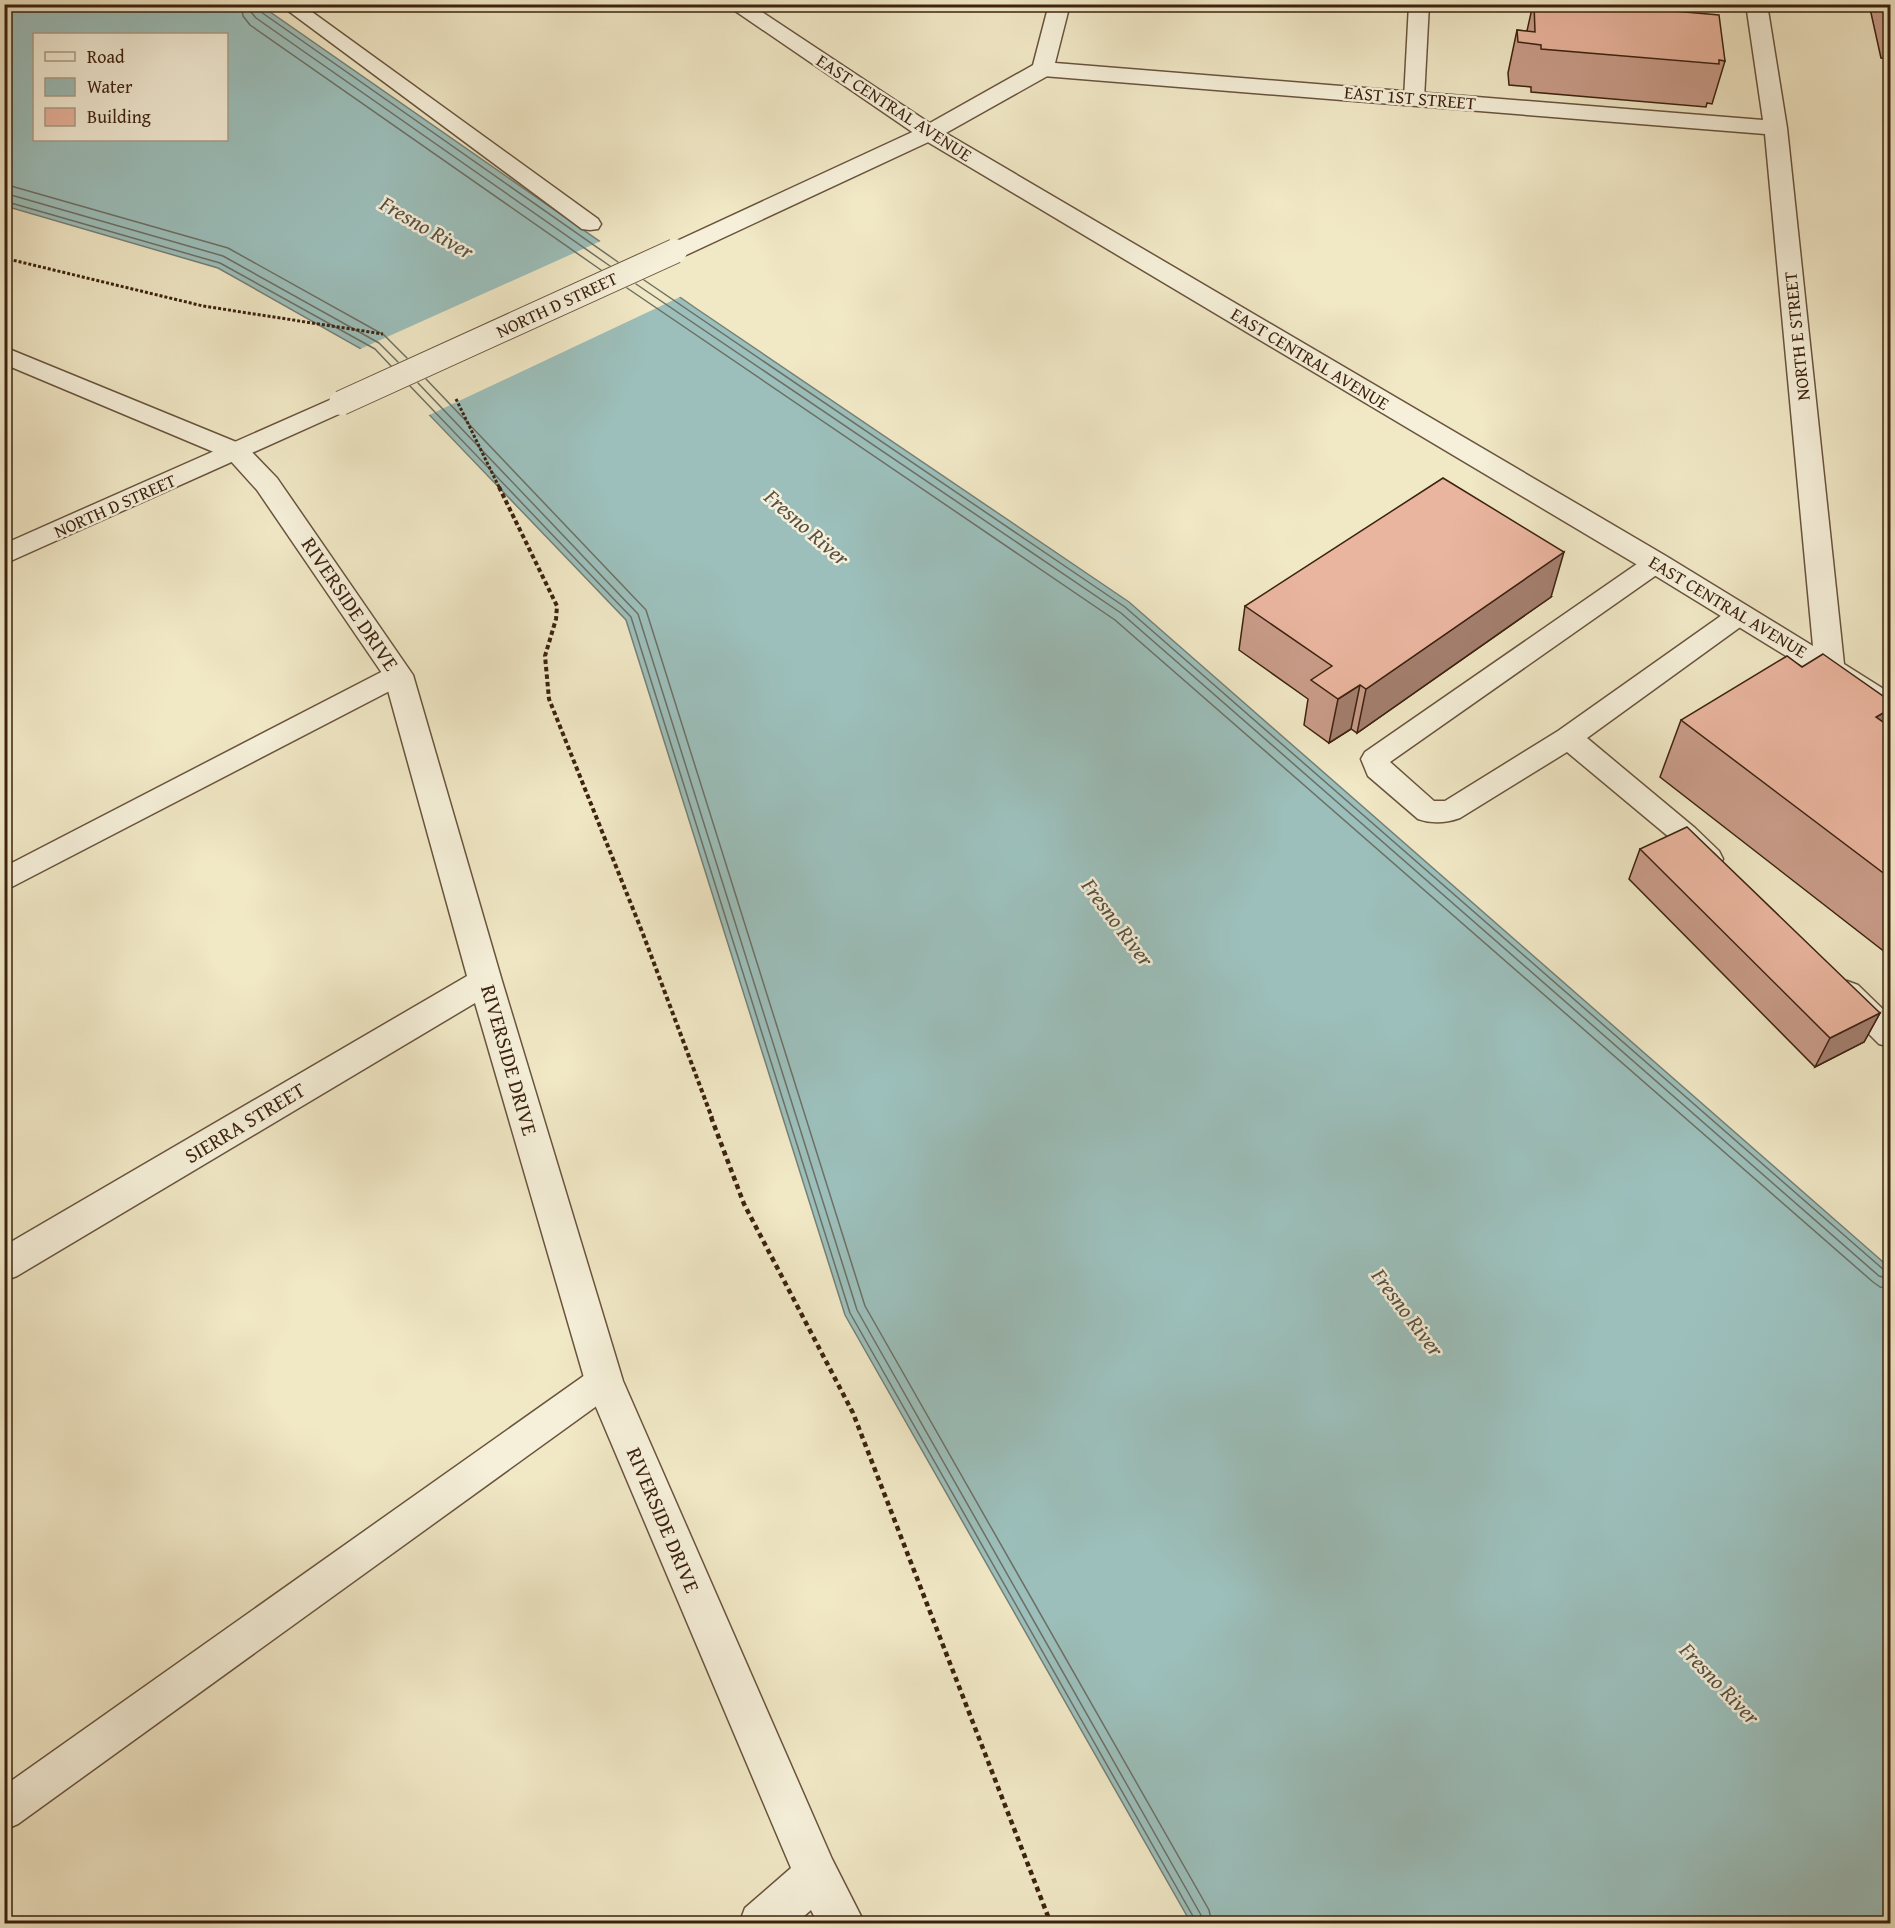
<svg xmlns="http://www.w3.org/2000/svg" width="1895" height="1928" font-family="'Gentium Book Plus',serif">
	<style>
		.water { fill: #9cbfbb; stroke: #768076; stroke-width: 1.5; fill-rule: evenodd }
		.pier { fill: #f1e8c6 }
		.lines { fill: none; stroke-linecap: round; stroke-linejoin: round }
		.shore { stroke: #6c7065; stroke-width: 1.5 }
		.service-casing { stroke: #69543d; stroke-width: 3 }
		.minor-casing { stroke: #69543d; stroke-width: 3 }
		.tertiary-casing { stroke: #69543d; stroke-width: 3 }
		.path-far2 { stroke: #3c220f; stroke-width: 3; stroke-dasharray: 3 2; stroke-linecap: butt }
		.path-far1 { stroke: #3c220f; stroke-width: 4; stroke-dasharray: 4.5 3; stroke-linecap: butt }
		.path { stroke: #3c220f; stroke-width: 4.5; stroke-dasharray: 5 4; stroke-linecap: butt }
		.service { fill: #f6f0da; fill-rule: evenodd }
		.minor { fill: #f6f0da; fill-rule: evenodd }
		.tertiary { fill: #f6f0da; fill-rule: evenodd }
		.tertiary-bridge-casing { stroke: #69543d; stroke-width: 26; stroke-linecap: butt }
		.tertiary-bridge { stroke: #f6f0da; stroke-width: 24 }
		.wall { fill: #c99c89; stroke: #3c220f; stroke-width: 1.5 }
		.shaded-wall { fill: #a47f6f; stroke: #3c220f; stroke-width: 1.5 }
		.building { fill: #eab59f; stroke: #3c220f; stroke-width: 1.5 }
		.labels { text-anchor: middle; stroke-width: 5; stroke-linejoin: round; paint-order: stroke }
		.far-street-label { font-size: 18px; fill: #3c220f; stroke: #f6f0da }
		.street-label { font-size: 21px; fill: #3c220f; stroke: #f6f0da }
		.water-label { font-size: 22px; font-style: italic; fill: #595143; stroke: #f6f0da }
	</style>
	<rect width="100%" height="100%" fill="#f1e8c6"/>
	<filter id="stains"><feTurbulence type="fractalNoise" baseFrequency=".00333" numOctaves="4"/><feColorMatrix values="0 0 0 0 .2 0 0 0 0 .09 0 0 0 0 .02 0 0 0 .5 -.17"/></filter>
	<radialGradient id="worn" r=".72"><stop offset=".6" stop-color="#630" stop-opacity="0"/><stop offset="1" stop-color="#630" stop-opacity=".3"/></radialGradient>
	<!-- water -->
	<path class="water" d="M4 5H260L697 309 1129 602 1890 1268V1923H1191L845 1315 626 620 372 355 218 268 5 206ZM34 34H226V140H34Z"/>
	<!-- pier -->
	<path class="pier" d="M603 240 682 296 427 416 370 357 358 350Z"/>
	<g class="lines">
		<!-- shore -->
		<g class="shore">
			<path d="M241 4 243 16 250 25 601 270"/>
			<path d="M250 4 251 12 256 18 610 266"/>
			<path d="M258 4 261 12 618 262"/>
			<path d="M4 184 228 248 384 335 407 358"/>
			<path d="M4 193 223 256 379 343 398 362"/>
			<path d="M4 201 220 263 375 349 391 366"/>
			<path d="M644 280 1125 607 1884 1270 1890 1272"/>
			<path d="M636 284 1121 613 1879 1276 1890 1279"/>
			<path d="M627 288 1115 620 1873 1282 1880 1287 1890 1288"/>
			<path d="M426 379 646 610 865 1306 1209 1910 1212 1924"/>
			<path d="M418 383 638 614 857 1310 1201 1915 1203 1924"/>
			<path d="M410 386 631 617 850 1313 1194 1918 1195 1924"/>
		</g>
		<defs>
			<g id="service">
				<path d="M279 4H301L598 219 601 224 598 229 590 230 582 229Z"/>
				<path d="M1409 4H1429L1424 99 1421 103H1407L1404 99Z"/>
				<path d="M1656 555 1665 557 1669 563 1665 569 1390 762 1434 801H1445L1558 731 1732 608 1741 605 1750 608 1754 614 1750 620 1587 738 1695 828 1719 851 1723 859 1719 867 1709 870 1699 867 1675 842 1567 752 1460 818C1446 823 1432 824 1418 819L1368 776 1361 759 1365 752 1647 557Z"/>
				<path d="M398 666 407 668 411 675 407 682 4 891V867L389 668Z"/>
				<path d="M1847 981 1858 985 1890 1016V1047L1879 1044 1836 1001 1832 993 1836 985Z"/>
				<path d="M604 1365 616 1370 621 1381 616 1392 18 1824 4 1830V1786L592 1370Z"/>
			</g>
			<g id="minor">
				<path d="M725 4H750L937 128 1666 556 1813 646 1765 134 1043 76 1035 74 1032 69 1049 4H1070L1055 63 1763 120 1746 4H1767L1787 128 1844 664 1890 693V716L1879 713 1646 570 921 138Z"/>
				<path d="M4 347 246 446 277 478 413 675 502 981 623 1381 832 1859 865 1924H818L811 1910 795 1924H739L745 1908 791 1868 585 1381 475 1003 17 1276 4 1281V1246L467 976 384 676 257 490 228 458 4 364Z"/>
			</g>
			<g id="tertiary">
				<path d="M1043 62 1051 64 1054 69 1051 74 937 138 684 256 675 258 666 256 663 251 666 246 921 128 1035 64Z"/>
				<path d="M341 395 350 397 354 403 350 409 4 564V544Z"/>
			</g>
		</defs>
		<!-- service casing -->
		<use href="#service" class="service-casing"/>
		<!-- minor casing -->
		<use href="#minor" class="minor-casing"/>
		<!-- tertiary casing -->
		<use href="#tertiary" class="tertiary-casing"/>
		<!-- path-far2 -->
		<g class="path-far2">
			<path d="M4 258 203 306 383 334"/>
			<path d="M456 399 500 489"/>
		</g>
		<!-- path-far1 -->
		<path class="path-far1" d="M499 487 557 606 556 619 545 656 549 699 643 934 712 1118"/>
		<!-- path -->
		<path class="path" d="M711 1117 744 1204 853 1413 1051 1924"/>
		<!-- service -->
		<use href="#service" class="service"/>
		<!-- minor -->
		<use href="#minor" class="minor"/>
		<!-- tertiary -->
		<use href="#tertiary" class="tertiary"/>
		<defs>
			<path id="tertiary-bridge" d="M341 403 675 251"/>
		</defs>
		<!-- tertiary-bridge casing -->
		<use href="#tertiary-bridge" class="tertiary-bridge-casing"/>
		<!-- tertiary-bridge -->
		<use href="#tertiary-bridge" class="tertiary-bridge"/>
	</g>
	<!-- wall -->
	<g class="wall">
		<path d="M1533 4H1593L1725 61 1712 104 1707 103 1706 107 1531 92V87L1509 85 1508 73 1517 30 1527 31Z"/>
		<path d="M1869 4H1890V59L1881 58Z"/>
		<path d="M1890 223V245L1888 231Z"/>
		<path d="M1551 597 1357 733 1351 729 1329 743 1304 725 1308 699 1239 650 1245 606Z"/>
		<path d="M1681 720 1887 725 1890 727V956L1660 777Z"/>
		<path d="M1640 849 1880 1013 1864 1042 1815 1067 1629 879Z"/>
	</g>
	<!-- shaded-wall -->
	<g class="shaded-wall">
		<path d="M1564 552 1551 597 1357 733 1366 689Z"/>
		<path d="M1360 685 1351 729 1329 743 1338 699Z"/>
		<path d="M1890 709V717L1869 762 1876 717Z"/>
		<path d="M1880 1013 1864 1042 1815 1067 1830 1038Z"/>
	</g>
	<!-- building -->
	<g class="building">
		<path d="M1534 4H1593L1719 15 1725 61 1719 60V64L1541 49V45L1518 42 1517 30 1535 32Z"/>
		<path d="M1886 4H1890V25Z"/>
		<path d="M1443 478 1564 552 1366 689 1360 685 1338 699 1311 680 1332 666 1245 606Z"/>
		<path d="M1823 654 1890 701V709L1876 717 1890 727V878L1681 720 1787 656 1802 667Z"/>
		<path d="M1687 827 1880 1013 1830 1038 1640 849Z"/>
	</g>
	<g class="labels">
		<!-- far-street labels -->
		<g class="far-street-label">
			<text transform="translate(1410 98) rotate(5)" y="6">EAST 1ST STREET</text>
			<text transform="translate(894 108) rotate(33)" y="6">EAST CENTRAL AVENUE</text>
			<text transform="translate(557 305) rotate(-25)" y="6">NORTH D STREET</text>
			<text transform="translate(1797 336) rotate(-96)" y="6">NORTH E STREET</text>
			<text transform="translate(1310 359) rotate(31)" y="6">EAST CENTRAL AVENUE</text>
			<text transform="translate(115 506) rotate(-24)" y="6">NORTH D STREET</text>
			<text transform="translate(1728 607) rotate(31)" y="6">EAST CENTRAL AVENUE</text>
		</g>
		<!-- street labels -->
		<g class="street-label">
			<text transform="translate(350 604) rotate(56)" y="7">RIVERSIDE DRIVE</text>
			<text transform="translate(509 1060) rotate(74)" y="7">RIVERSIDE DRIVE</text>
			<text transform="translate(245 1123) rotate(-31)" y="7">SIERRA STREET</text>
			<text transform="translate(663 1520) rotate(67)" y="7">RIVERSIDE DRIVE</text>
		</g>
		<!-- water labels -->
		<g class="water-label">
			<text transform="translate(427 227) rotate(30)" y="8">Fresno River</text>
			<text transform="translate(807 527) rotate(41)" y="8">Fresno River</text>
			<text transform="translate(1118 922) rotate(53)" y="8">Fresno River</text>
			<text transform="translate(1408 1312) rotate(53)" y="8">Fresno River</text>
			<text transform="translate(1720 1683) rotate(46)" y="8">Fresno River</text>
		</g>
	</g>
	<!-- margin -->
	<rect width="1895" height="1928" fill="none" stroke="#f1e8c6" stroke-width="24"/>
	<rect x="6" y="6" width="1883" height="1916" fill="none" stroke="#3c220f" stroke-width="3"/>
	<rect x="12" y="12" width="1871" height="1904" fill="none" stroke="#3c220f" stroke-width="1.5"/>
	<!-- legend -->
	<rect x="33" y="33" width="195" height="108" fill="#f6f0da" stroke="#ac9e89" stroke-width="1.5"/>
	<rect x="45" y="52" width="30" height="9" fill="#f6f0da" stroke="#ac9e89" stroke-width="1.5"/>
	<text x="87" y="63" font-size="18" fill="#3c220f">Road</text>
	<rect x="45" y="78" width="30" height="18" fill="#9cbfbb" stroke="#ac9e89" stroke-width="1.5"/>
	<text x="87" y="93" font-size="18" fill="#3c220f">Water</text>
	<rect x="45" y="108" width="30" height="18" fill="#eab59f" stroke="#ac9e89" stroke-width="1.5"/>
	<text x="87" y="123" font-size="18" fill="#3c220f">Building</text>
	<rect width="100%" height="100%" filter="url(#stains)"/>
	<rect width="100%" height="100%" fill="url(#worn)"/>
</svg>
